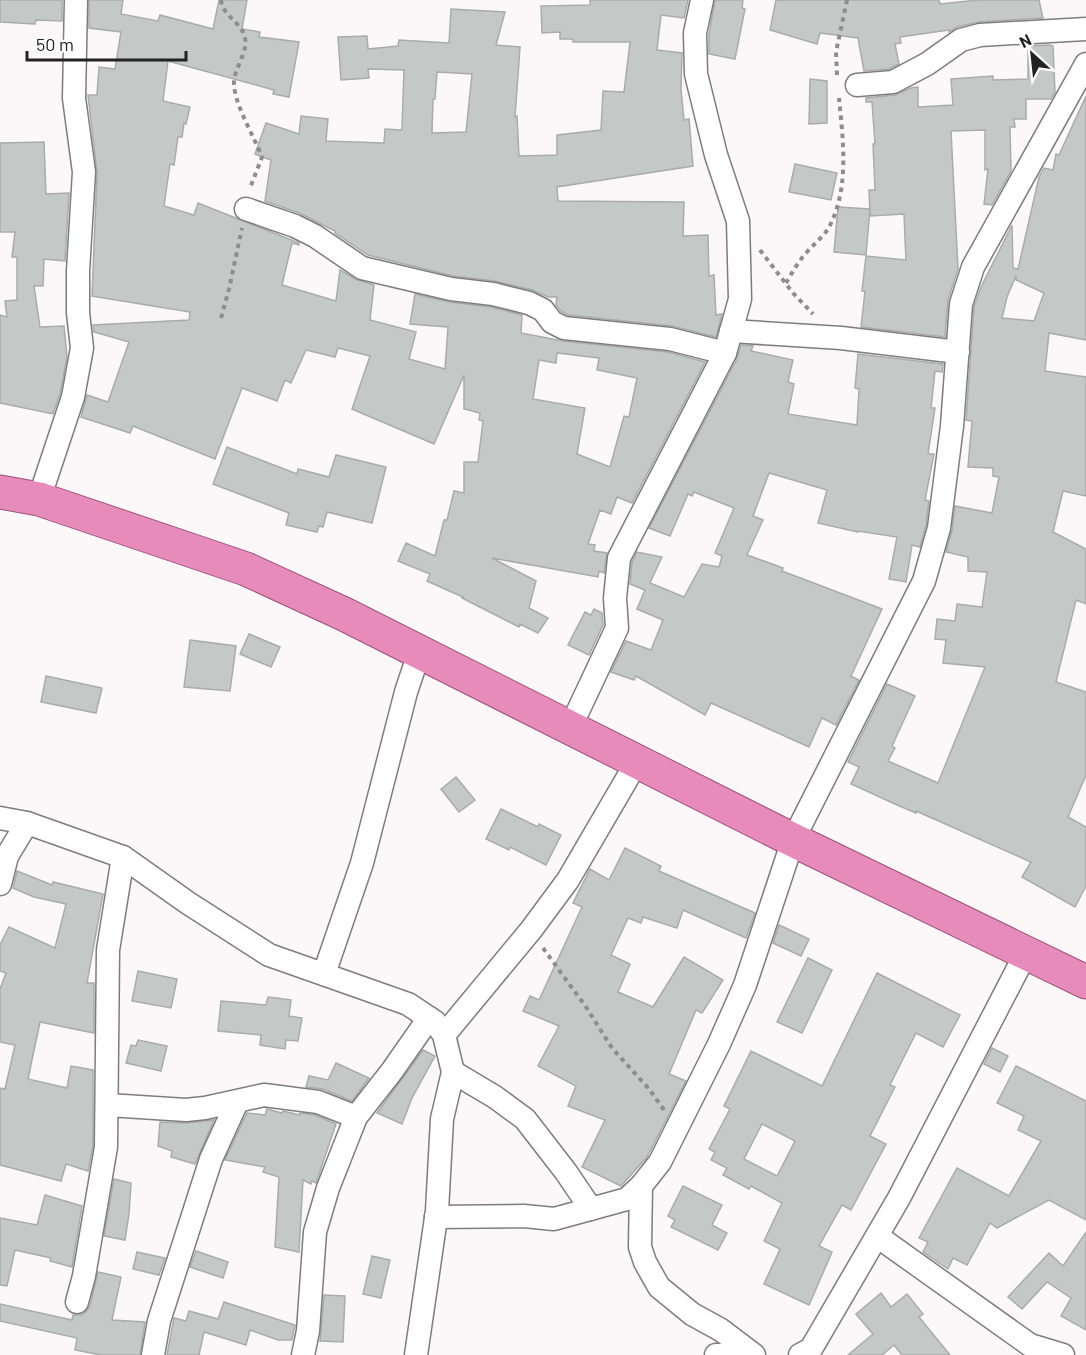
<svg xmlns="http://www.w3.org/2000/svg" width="1086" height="1355" font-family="Barlow,sans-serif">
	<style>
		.building { fill: #c4c8c7; stroke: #a8acab; stroke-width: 1.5; fill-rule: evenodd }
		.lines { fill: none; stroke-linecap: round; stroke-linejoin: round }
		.minor-casing { stroke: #7f7c7d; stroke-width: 25 }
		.trunk-casing { stroke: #9d5379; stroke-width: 35 }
		.path { stroke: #8f8c8d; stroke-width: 4; stroke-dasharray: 4.5 4.5; stroke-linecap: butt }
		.minor { stroke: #fff; stroke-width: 22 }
		.trunk { stroke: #e68bba; stroke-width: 33 }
	</style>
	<rect width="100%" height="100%" fill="#fcf8fa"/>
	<!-- building -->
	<g class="building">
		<path d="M0 0H62V21L36 20 35 24 0 22Z"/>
		<path d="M89 0H123L121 14 158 21 160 15 213 29 219 0H247L242 29 260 32 259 37 299 42 289 97 273 94 274 90 168 61 163 101 190 107 186 124 184 123 182 137H178L174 165 170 164 164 206 194 215 198 203 299 243V245L292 243 282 285 336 301 340 270 355 279 374 285 370 320 416 332 409 359 445 369 448 327 410 324 415 294 449 302 491 307 522 315 521 333 563 341 668 352 705 362 632 503 617 497 611 514 600 510 588 544 595 545 594 551 607 553 604 573 599 571 598 577 492 558 536 581 529 608 548 618 538 633 520 624 519 627 462 598 463 597 427 581 430 574 398 561 406 543 435 556 444 520H447L454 491 464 493V462H478L483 421 479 420 480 413 464 409V375L434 444 352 409 370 356 338 348 335 357 306 350 291 383 285 380 277 401 242 388 215 459 133 426 130 433 81 417 87 395 108 402 129 342 94 332 93 325 189 320 190 312 92 296 97 173 88 95H97L99 67 115 69 121 32 89 28ZM557 353 599 358 597 370 637 378 629 417 624 416 610 467 577 454 585 408 533 399 539 360 556 363Z"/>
		<path d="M590 0H688L684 18 661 15 657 50 682 53 681 90 684 120 689 119 693 166 557 187 558 201 684 202 683 236 708 235 709 276 714 275 716 315 722 314 716 337 672 326 568 315 561 311 556 305 557 297H548L532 290 495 281 453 276 368 255 335 233V231L299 213 265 201 271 160 255 154 266 123 299 134 301 116 328 119 326 141 384 143 385 129 401 130 402 128 404 70 368 69 369 78 341 80 338 37 367 36 368 49 398 46 399 40 449 43 451 9 505 12 496 45 520 47 515 117 517 116 519 156 557 155V135L601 130 603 91 624 92 630 42H573V39H560V32L542 33 541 6 590 5ZM437 72 472 74 466 132 432 133 433 99H435Z"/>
		<path d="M715 0H743L742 8 745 9 735 59 709 54V34Z"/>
		<path d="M776 0H939L940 4 978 0H1039L1043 18 979 22 957 27 949 32V30L900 37 901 43 895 44 899 64 889 69 864 71 858 38 820 33 817 44 770 30Z"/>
		<path d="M1049 45 1053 46 1055 92 1051 99H1026V119H1014L1015 127H1010L1011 171 992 205 984 204 988 169 985 170V130L951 131 958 269 948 300 945 337 861 327 865 291H862L866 256 906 260 904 214 870 216 869 190H875L873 144H875L872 102H866V98L895 95 911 88 918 87V107L953 105 951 79 993 76V80L1028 79V46Z"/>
		<path d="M810 79 827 81V123L809 124Z"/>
		<path d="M1086 96V340L1049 333 1045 371 1086 377V496L1063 491 1053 532 1086 549V604L1076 600 1056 682 1086 692V775L1068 817 1086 827V886L1075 907 1022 877 1031 862 916 811V813L895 804 851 784 859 767 848 762 887 684 915 696 892 746 895 748 888 761 938 783 985 667 943 663 946 640 935 639 937 619 955 621 957 604 982 607 987 572 968 571V557L946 552 952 530 955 506 992 513 999 477 993 476V468L968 467 972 421 966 420 974 307 981 287 1012 225 1013 268 1018 269 1039 177 1044 168 1053 170 1056 154 1059 155ZM1016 276V280L1044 293 1034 321 1002 318 1007 297Z"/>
		<path d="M44 142 46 194 69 193 65 261 44 259 43 286H34L40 327 64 326 67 357 60 394 53 414 0 403V315L7 317 5 301 17 300V257H12L15 232H0V143Z"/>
		<path d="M795 164 837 173 831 200 789 192Z"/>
		<path d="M838 207 870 209 866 255 834 252Z"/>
		<path d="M741 345 753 346 751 351 793 360 788 382 794 384 788 414 857 425 859 389 855 388 858 354 943 364 942 372 935 371 931 408H935L928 454H934L925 500 929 501 926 525 920 547 912 545 906 582 889 579 897 537 858 531V532L818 523 827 490 769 473 753 516 763 520 747 555 783 568 782 571 882 609 851 676 859 680 836 725 822 718 809 747 711 703 705 715 636 676 634 680 611 672 626 641 651 650 663 620 637 609 645 590 630 584 632 562 637 552 662 557 650 583 684 597 702 564 719 567 722 556 715 553 734 508 694 492 692 496 688 494 670 536 649 528 737 359Z"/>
		<path d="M227 447 297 474 298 469 329 477 336 455 386 467 372 523 327 512 323 527 319 526 317 532 286 525 289 513 213 484Z"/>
		<path d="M594 609 602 613 603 625 589 655 568 645 585 612 591 615Z"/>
		<path d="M249 634 280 647 271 667 240 654Z"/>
		<path d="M190 640 236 646 230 691 184 687Z"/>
		<path d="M46 676 102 688 96 713 41 702Z"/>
		<path d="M456 777 475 800 459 812 441 789Z"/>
		<path d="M501 809 538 827 539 824 561 835 546 865 510 847 509 850 486 839Z"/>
		<path d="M625 848 661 866 659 871 755 913 746 938 683 910 677 928 643 917 641 923 628 918 611 955 630 964 618 992 653 1007 684 957 723 980 702 1013 696 1010 669 1074 686 1081 647 1157 621 1186 582 1167 605 1120 568 1106 576 1086 538 1066 559 1026 523 1011 530 996 539 1000 582 907 573 903 590 869 609 880Z"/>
		<path d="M17 871 52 885 53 882 103 894 87 983H94V1033L40 1022 28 1079 67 1088 71 1066 93 1070V1146L88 1171 66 1164 61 1181 0 1165V1088L5 1089 15 1045 0 1042V989L6 973 0 971V945L9 927 55 948 66 904 34 897 13 888Z"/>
		<path d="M779 925 809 939 801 956 773 943Z"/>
		<path d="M808 958 832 970 802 1033 777 1022Z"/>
		<path d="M138 971 177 979 171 1008 132 1001Z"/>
		<path d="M877 973 960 1015 943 1047 916 1033 890 1085 895 1087 870 1136 886 1144 851 1210 842 1205 819 1246 832 1252 809 1305 764 1284 780 1249 764 1241 782 1203 751 1186 749 1189 723 1175 727 1168 711 1160 715 1152 709 1149 730 1109 724 1106 751 1051 822 1086ZM762 1124 795 1141 777 1176 744 1159Z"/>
		<path d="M268 997 291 1000 289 1016 302 1018 298 1041 286 1040 285 1049 260 1045 261 1035 218 1031 221 1001 266 1005Z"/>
		<path d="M138 1040 167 1046 161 1071 126 1063 131 1045 136 1046Z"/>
		<path d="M992 1048 1008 1056 1000 1072 984 1064Z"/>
		<path d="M423 1050 435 1056 412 1098 402 1124 377 1113Z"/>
		<path d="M336 1063 369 1078 352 1101 323 1089 306 1087 309 1076 328 1080Z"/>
		<path d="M1016 1066 1086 1101V1220L1049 1200 997 1228 990 1223 967 1265 953 1258 948 1269 923 1252 928 1242 919 1238 957 1168 1009 1196 1041 1141 1018 1130 1024 1116 997 1103Z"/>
		<path d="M267 1109 282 1113 283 1111 300 1115V1113L315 1115 336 1124 316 1183 312 1181 311 1184 303 1180 299 1252 275 1247 279 1177 263 1172 265 1167 225 1160 247 1113 265 1115Z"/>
		<path d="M214 1120 195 1164 171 1157 172 1151 158 1146 160 1122 187 1123Z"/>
		<path d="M114 1179 131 1183 129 1214 125 1240 104 1236Z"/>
		<path d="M683 1186 722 1205 712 1225 727 1233 718 1250 671 1227 675 1220 668 1216Z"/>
		<path d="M45 1195 82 1206 72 1267 50 1261 51 1258 15 1250 7 1286 0 1285V1218L37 1225Z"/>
		<path d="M1086 1232V1330L1061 1316 1071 1298 1047 1282 1022 1309 1008 1297 1049 1253 1063 1266Z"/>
		<path d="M196 1251 228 1262 223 1278 190 1267Z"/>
		<path d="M137 1252 165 1258 159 1275 133 1269Z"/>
		<path d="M372 1256 390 1260 381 1298 363 1294Z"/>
		<path d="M98 1272 121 1277 112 1320 145 1322 140 1355H101L75 1350 77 1338 0 1321V1304L72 1320 73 1315H81L86 1312 90 1306Z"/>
		<path d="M881 1293 891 1307 907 1294 923 1314 919 1317 950 1355H902L894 1345 882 1355H848L873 1334 856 1314Z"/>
		<path d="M324 1295 345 1296 343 1342 320 1341Z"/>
		<path d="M224 1302 295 1325 292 1340H278L250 1330 246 1345 204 1332 199 1355H167L174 1318 186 1321 189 1311 218 1319Z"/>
	</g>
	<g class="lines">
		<defs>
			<g id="minor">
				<path d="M857 85 893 82 927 64 961 40 980 35 1086 29"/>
				<path d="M246 209 295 226 315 236 362 268 451 289 493 294 529 303 543 310 552 322 564 328 670 339 725 353"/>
				<path d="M731 331 841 338 958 352"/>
				<path d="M39 499 73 397 82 348 78 313V271L84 172 74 98 76 0"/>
				<path d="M571 726 617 628 615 598 619 558 725 353 740 299 738 221 716 155 696 74 695 33 702 0"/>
				<path d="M0 818 27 823 123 857 188 903 269 955 408 1004 435 1022 444 1035 453 1072 442 1119 437 1211 416 1355"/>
				<path d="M0 884 7 856 27 823"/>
				<path d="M324 974 362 863 406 692 419 653"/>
				<path d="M444 1035 531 930 568 880 638 760"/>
				<path d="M453 1072 495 1097 525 1119 566 1172 591 1209"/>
				<path d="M108 1105 186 1110 205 1108 264 1095 318 1102 356 1117"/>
				<path d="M641 1186 640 1247 645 1262 659 1287 692 1314 721 1330 754 1355"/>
				<path d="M436 1217 524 1216 554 1219 627 1199 641 1186 660 1162 719 1044 745 985 793 840 924 581 939 528 952 426 961 304 973 267 1086 64"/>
				<path d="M877 1236 1030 1345 1063 1355"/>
				<path d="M77 1302 84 1276 106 1147 108 950 123 857"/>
				<path d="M153 1355 159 1321 211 1159 237 1102"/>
				<path d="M303 1355 308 1331 315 1232 328 1188 356 1117 392 1071 429 1018"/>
				<path d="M716 1355H738"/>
				<path d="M800 1355 811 1349 899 1198 1026 953"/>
			</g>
			<path id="trunk" d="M0 492 39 499 246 569 344 614 793 840 1086 982"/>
		</defs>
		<!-- minor casing -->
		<use href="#minor" class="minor-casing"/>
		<!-- trunk casing -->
		<use href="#trunk" class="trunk-casing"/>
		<!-- path -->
		<g class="path">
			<path d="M221 0C223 17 242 22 245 38 248 53 234 68 234 83 234 104 254 136 262 157L250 188"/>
			<path d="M837 75 836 52 847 0"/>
			<path d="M760 250 793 293 813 314"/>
			<path d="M786 283C792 273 798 262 806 253 814 244 822 238 828 229 850 190 843 140 839 98"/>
			<path d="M221 318 229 289 242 228"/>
			<path d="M543 948 586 1007 612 1048 649 1089 664 1110"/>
		</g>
		<!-- minor -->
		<use href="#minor" class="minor"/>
		<!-- trunk -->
		<use href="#trunk" class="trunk"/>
	</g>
	<!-- north arrow -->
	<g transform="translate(1032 54) rotate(333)" stroke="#ffffff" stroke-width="4.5" paint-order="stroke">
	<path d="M0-4.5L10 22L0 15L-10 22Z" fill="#232222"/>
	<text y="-9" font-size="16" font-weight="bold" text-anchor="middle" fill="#232222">N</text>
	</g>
	<!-- scale -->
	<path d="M27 51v9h159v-9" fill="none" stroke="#232222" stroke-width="3"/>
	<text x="36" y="51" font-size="18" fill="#232222" stroke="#ffffff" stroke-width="4.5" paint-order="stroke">50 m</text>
</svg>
